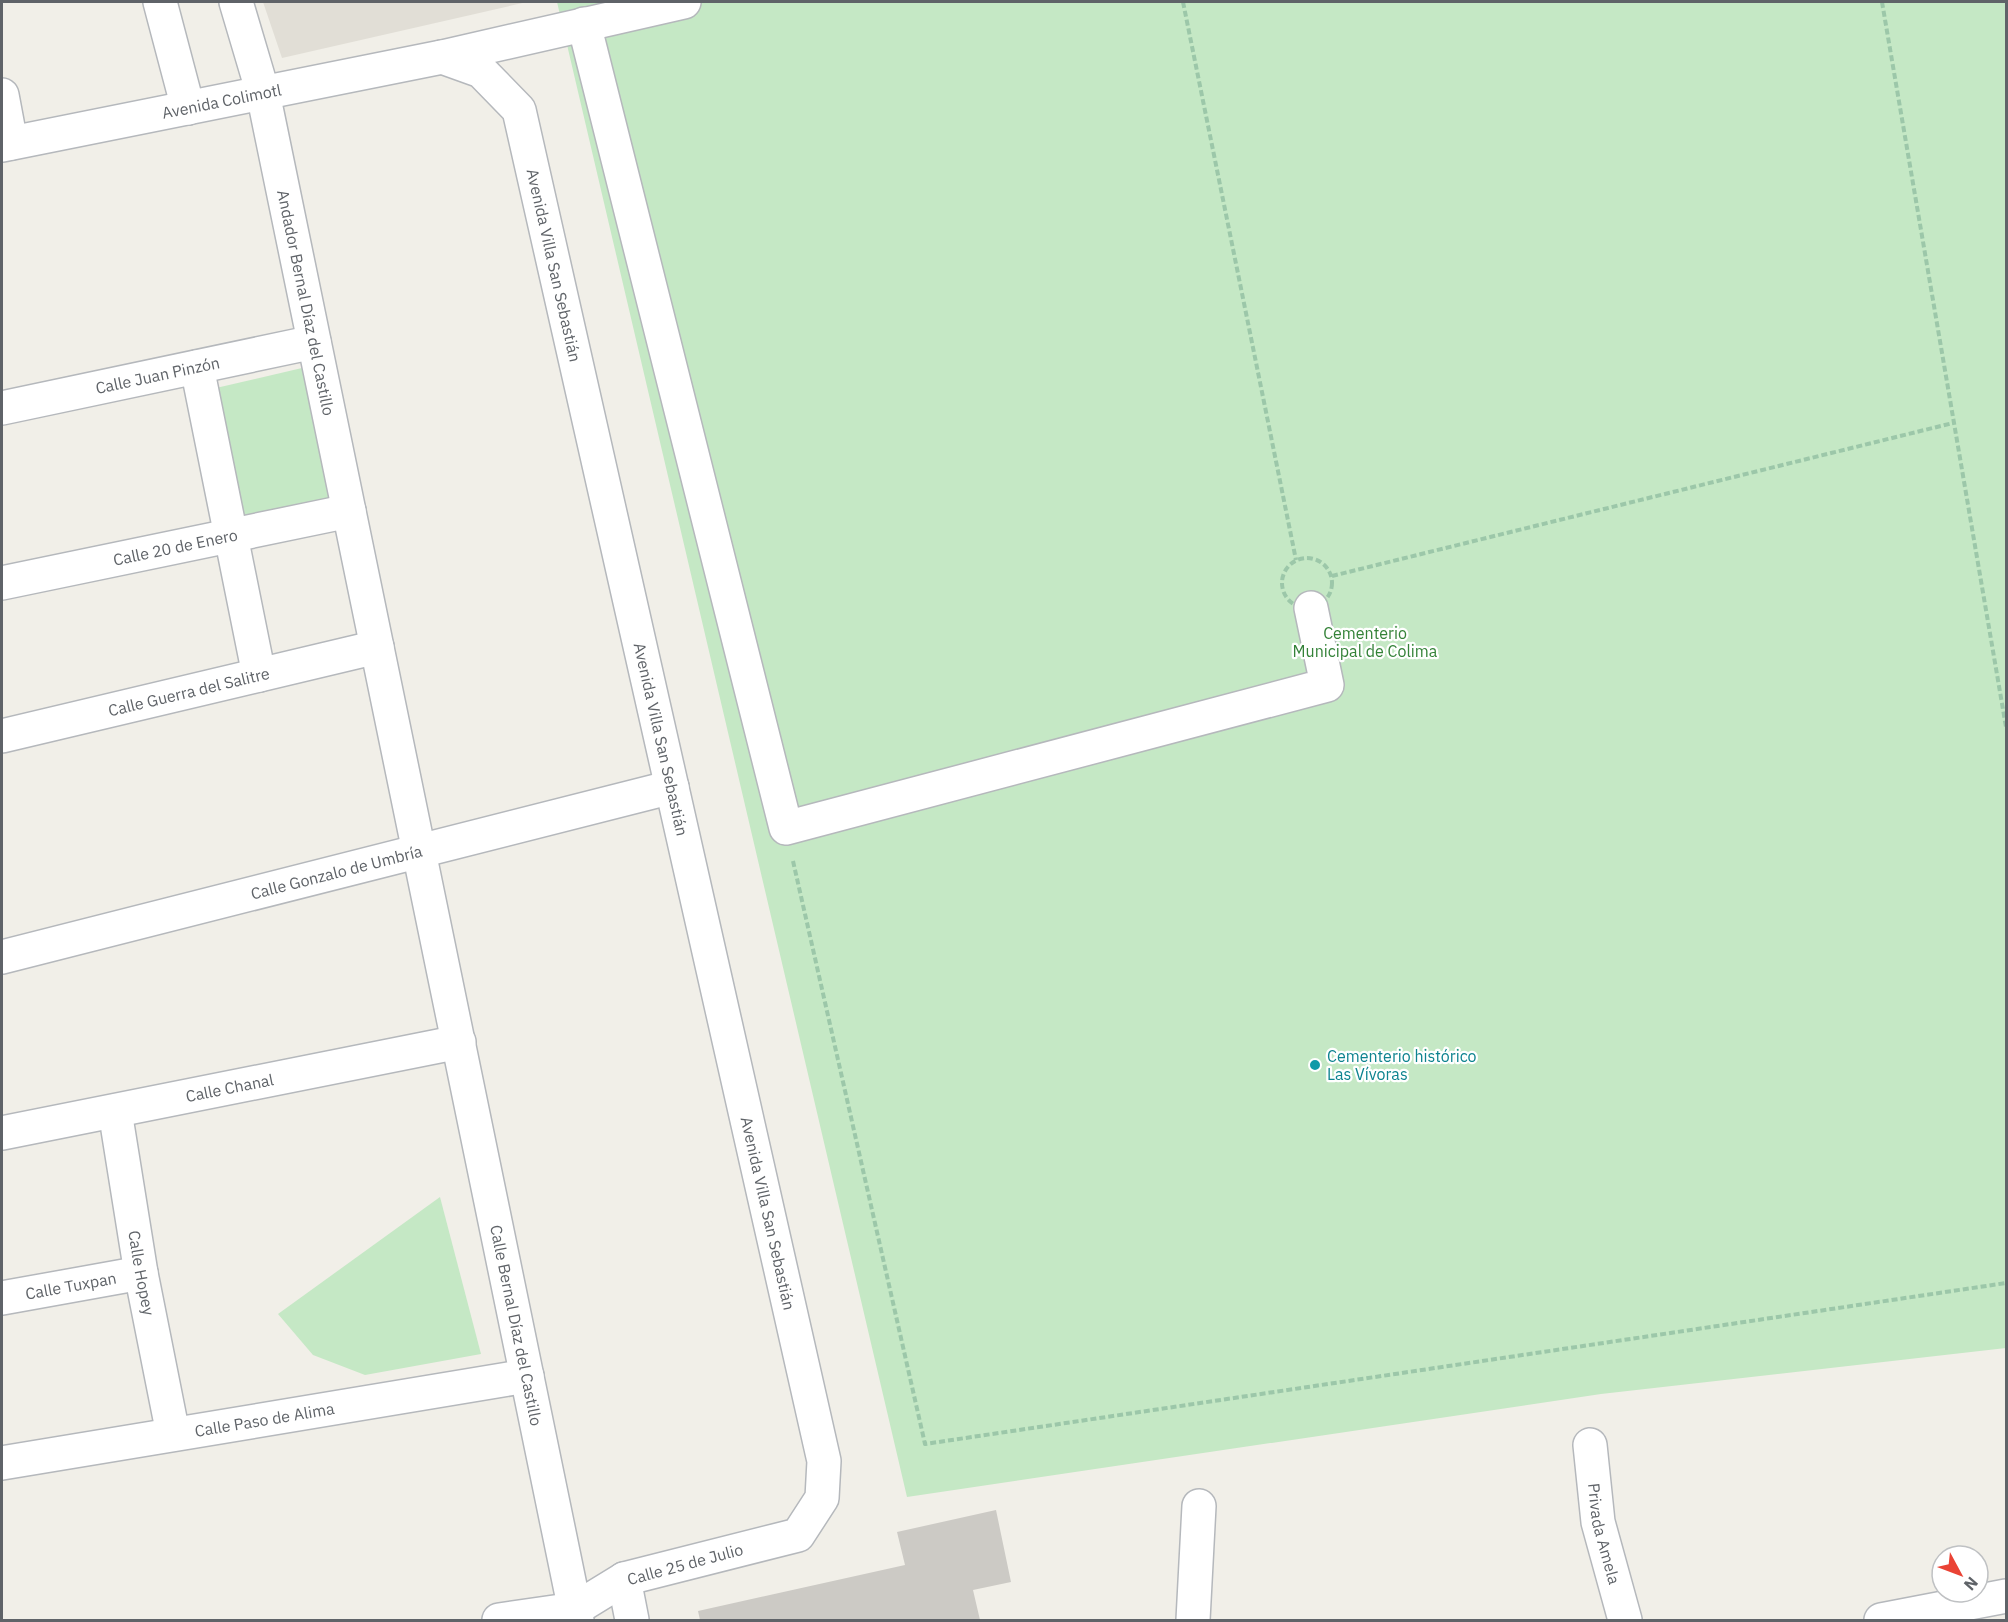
<svg xmlns="http://www.w3.org/2000/svg" width="2008" height="1622" font-family="'IBM Plex Sans',sans-serif">
	<style>
		.education { fill: #e1ded6 }
		.green { fill: #c5e8c5 }
		.building { fill: #cccac5 }
		.lines { fill: none; stroke-linecap: round; stroke-linejoin: round }
		.minor-casing { stroke: #b5b8bc; stroke-width: 36 }
		.path { stroke: #9cc7a9; stroke-width: 4; stroke-dasharray: 6 3; stroke-linecap: butt }
		.minor { stroke: #fff; stroke-width: 33 }
		.culture-dot { fill: #0f9aa8; stroke: #fff; stroke-width: 2 }
		.labels { text-anchor: middle; stroke-width: 4.5; stroke-linejoin: round; paint-order: stroke }
		.street-label { font-size: 16px; fill: #5f6368; stroke: #fff }
		.park-label { font-size: 16px; fill: #348238; stroke: #fff }
		.culture-label { font-size: 16px; fill: #0d838f; stroke: #fff; text-anchor: start }
	</style>
	<rect width="100%" height="100%" fill="#f1efe8"/>
	<!-- education -->
	<path class="education" d="M263 2H527L282 58Z"/>
	<!-- green -->
	<g class="green">
		<path d="M557 2H2006V1348L1601 1394 907 1497Z"/>
		<path d="M302 368 331 500 244 519 216 388Z"/>
		<path d="M440 1197 481 1354 365 1375 313 1355 278 1314Z"/>
	</g>
	<!-- building -->
	<path class="building" d="M996 1510 1011 1582 973 1590 980 1620H700L698 1611 905 1565 897 1532Z"/>
	<g class="lines">
		<defs>
			<g id="minor">
				<path d="M160 2 188 108"/>
				<path id="s1" d="M236 2 263 93 577 1620"/>
				<path d="M584 24 786 828 1327 685 1311 608"/>
				<path id="s2" d="M442 57 481 71 519 110 824 1461 822 1498 798 1535 624 1579 575 1609 499 1620"/>
				<path d="M2 95 11 143"/>
				<path id="s3" d="M2 145 442 57 684 2"/>
				<path d="M197 367 259 675"/>
				<path id="s4" d="M2 408 314 342"/>
				<path id="s5" d="M2 583 349 511"/>
				<path id="s6" d="M2 736 377 647"/>
				<path id="s7" d="M2 957 672 787"/>
				<path id="s8" d="M115 1111 141 1273 173 1434"/>
				<path id="s9" d="M2 1133 459 1042"/>
				<path id="s10" d="M2 1298 141 1273"/>
				<path id="s11" d="M1590 1445 1598 1522 1625 1620"/>
				<path id="s12" d="M2 1463 527 1376"/>
				<path d="M624 1579 632 1620"/>
				<path d="M1193 1620 1199 1506"/>
				<path d="M1881 1620 2006 1596"/>
			</g>
		</defs>
		<!-- minor casing -->
		<use href="#minor" class="minor-casing"/>
		<!-- path -->
		<g class="path">
			<path d="M1183 2 1296 560"/>
			<path d="M1882 2 2006 727"/>
			<circle cx="1307" cy="583" r="25"/>
			<path d="M1332 576 1953 423"/>
			<path d="M793 861 925 1444 2006 1283"/>
		</g>
		<!-- minor -->
		<use href="#minor" class="minor"/>
	</g>
	<!-- markers -->
	<circle class="culture-dot" cx="1315" cy="1065" r="6"/>
	<g class="labels">
		<!-- street labels -->
		<g class="street-label">
			<text dy="6" stroke="none"><textPath href="#s3" startOffset="224">Avenida Colimotl</textPath></text>
			<text dy="6" stroke="none"><textPath href="#s2" startOffset="255">Avenida Villa San Sebastián</textPath></text>
			<text dy="6" stroke="none"><textPath href="#s1" startOffset="309">Andador Bernal Díaz del Castillo</textPath></text>
			<text dy="6" stroke="none"><textPath href="#s4" startOffset="159">Calle Juan Pinzón</textPath></text>
			<text dy="6" stroke="none"><textPath href="#s5" startOffset="177">Calle 20 de Enero</textPath></text>
			<text dy="6" stroke="none"><textPath href="#s6" startOffset="192">Calle Guerra del Salitre</textPath></text>
			<text dy="6" stroke="none"><textPath href="#s2" startOffset="741">Avenida Villa San Sebastián</textPath></text>
			<text dy="6" stroke="none"><textPath href="#s7" startOffset="345">Calle Gonzalo de Umbría</textPath></text>
			<text dy="6" stroke="none"><textPath href="#s9" startOffset="232">Calle Chanal</textPath></text>
			<text dy="6" stroke="none"><textPath href="#s2" startOffset="1227">Avenida Villa San Sebastián</textPath></text>
			<text dy="6" stroke="none"><textPath href="#s8" startOffset="164">Calle Hopey</textPath></text>
			<text dy="6" stroke="none"><textPath href="#s10" startOffset="70">Calle Tuxpan</textPath></text>
			<text dy="6" stroke="none"><textPath href="#s1" startOffset="1353">Calle Bernal Díaz del Castillo</textPath></text>
			<text dy="6" stroke="none"><textPath href="#s12" startOffset="266">Calle Paso de Alima</textPath></text>
			<text dy="6" stroke="none"><textPath href="#s11" startOffset="90">Privada Amela</textPath></text>
			<text transform="translate(685 1564) rotate(-15)" y="6">Calle 25 de Julio</text>
		</g>
		<!-- park labels -->
		<g class="park-label">
			<text x="1365" y="639">Cementerio<tspan x="1365" dy="18">Municipal de Colima</tspan></text>
		</g>
		<!-- culture labels -->
		<g class="culture-label">
			<text x="1327" y="1062">Cementerio histórico<tspan x="1327" dy="18">Las Vívoras</tspan></text>
		</g>
	</g>
	<!-- border -->
	<rect width="2008" height="1622" fill="none" stroke="#5f6368" stroke-width="6"/>
	<!-- north arrow -->
	<g transform="translate(1960 1574) rotate(131)"><circle r="28" fill="#ffffff" stroke="#bfc1c3" stroke-width="1.5"/>
	<path d="M0-4.5L10 22L0 15L-10 22Z" fill="#ea4335"/>
	<text y="-9" font-size="16" font-weight="bold" text-anchor="middle" fill="#5f6368">N</text>
	</g>
</svg>
